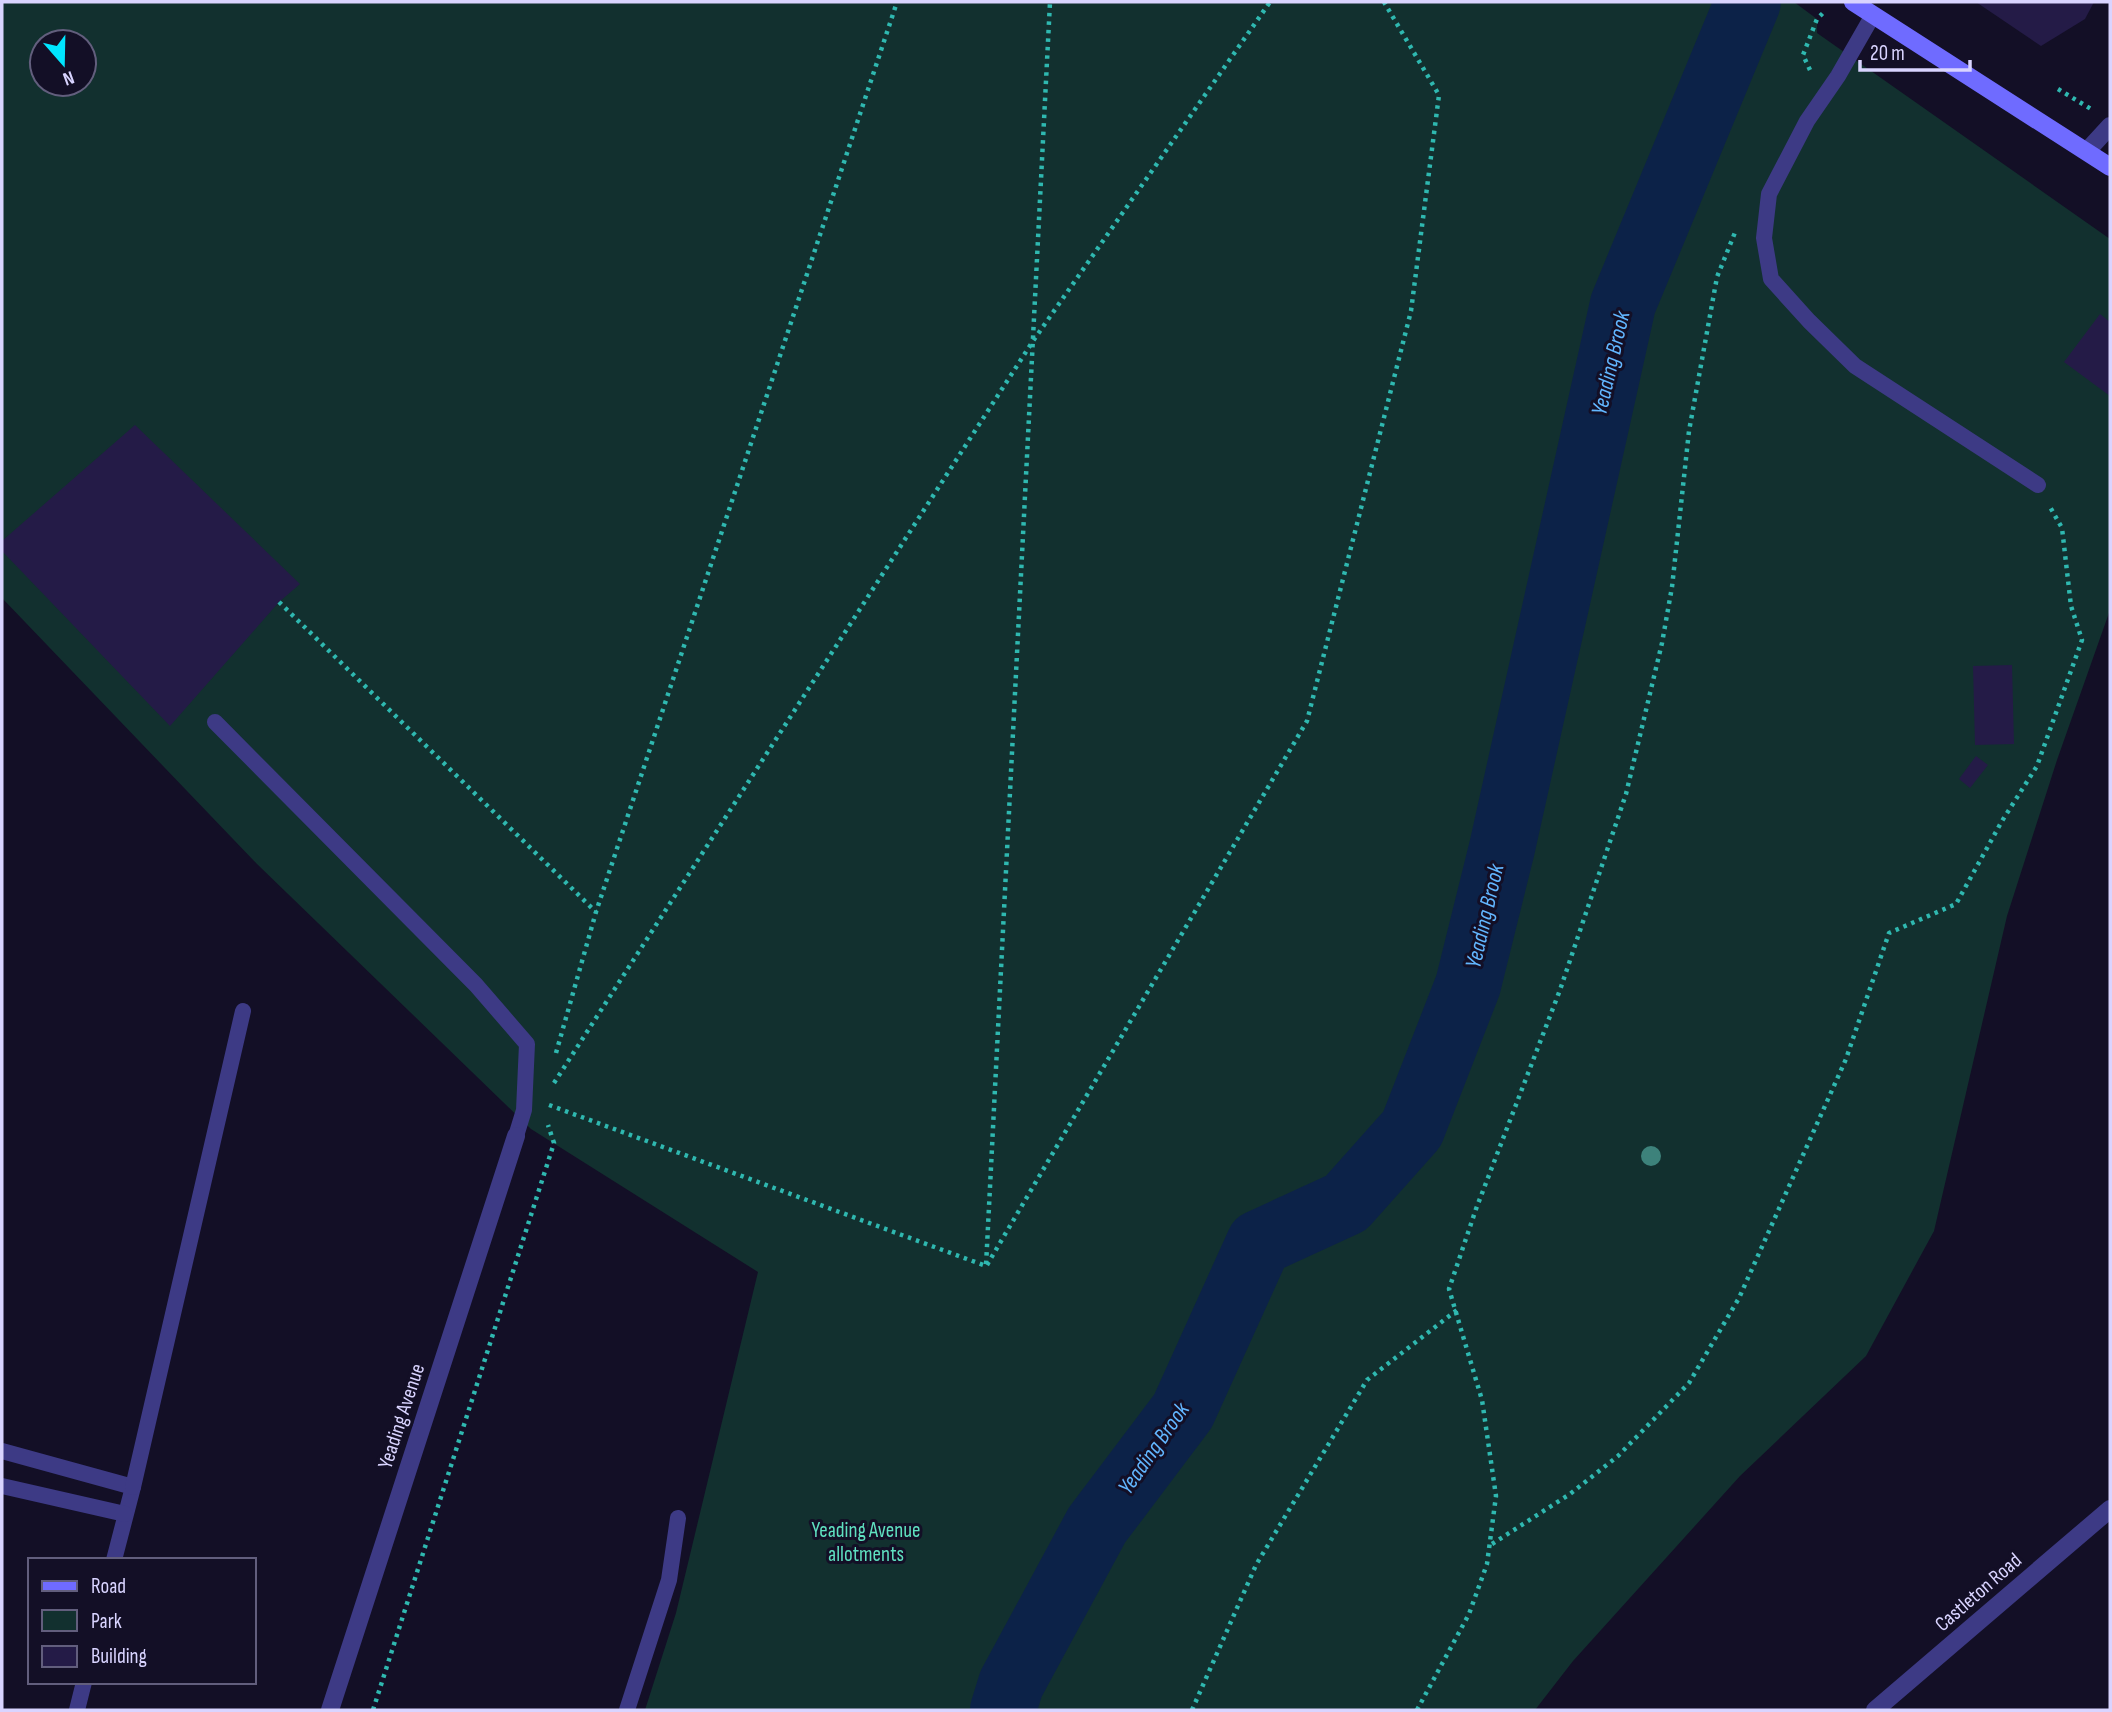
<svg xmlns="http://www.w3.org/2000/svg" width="2112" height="1712" font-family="'Sofia Sans Condensed',sans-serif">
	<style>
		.green { fill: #12302f; fill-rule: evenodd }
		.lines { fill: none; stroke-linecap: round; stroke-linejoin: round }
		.river { stroke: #0c2248; stroke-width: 66 }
		.building { fill: #241b47 }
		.path { stroke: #2fb8b0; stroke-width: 4.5; stroke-dasharray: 3.5 5; stroke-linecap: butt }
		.lane { stroke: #3d3a85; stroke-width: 16 }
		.street { stroke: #3d3a85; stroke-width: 18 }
		.secondary { stroke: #6f6bff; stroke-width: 18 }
		.tree { fill: #3d827b }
		.labels { text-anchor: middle; stroke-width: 6; stroke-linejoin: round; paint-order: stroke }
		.street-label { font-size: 21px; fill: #d9d4ff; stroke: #130f26 }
		.park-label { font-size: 21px; fill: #5fe0c0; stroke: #130f26 }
		.water-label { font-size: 23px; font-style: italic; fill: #62b6ff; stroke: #130f26 }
	</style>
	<rect width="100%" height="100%" fill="#130f26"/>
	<!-- green -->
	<path class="green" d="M2 2H1794L1817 19V33L2110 239V610L2057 760 2007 916 1934 1231 1866 1356 1740 1476 1573 1661 1535 1710H645L676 1613 758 1272 531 1129 257 864 2 598ZM42 42H84V84H42Z"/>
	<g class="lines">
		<!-- river -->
		<path class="river" d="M1003 1710 1011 1684 1097 1525 1183 1411 1259 1243 1346 1203 1412 1129 1468 985 1502 848 1623 304 1748 2"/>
	</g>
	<!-- building -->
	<g class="building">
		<path d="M1976 2H2094L2085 19 2041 46Z"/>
		<path d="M2100 314 2110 322V396L2064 362Z"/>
		<path d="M135 425 300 584 279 602 170 726 2 551V541Z"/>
		<path d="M2012 665 2014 744 1975 745 1973 666Z"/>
		<path d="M1976 756 1988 765 1970 788 1959 779Z"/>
	</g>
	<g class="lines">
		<!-- path -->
		<g class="path">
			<path d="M1810 70 1803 55 1817 19 1824 12"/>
			<path d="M2058 89 2091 109"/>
			<path d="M279 602 596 912"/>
			<path d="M556 1053 596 912 897 2"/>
			<path d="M554 1083 1033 341 1270 2"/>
			<path d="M549 1105 986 1266 1050 2"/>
			<path d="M987 1265 1307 721 1411 311 1439 95 1384 2"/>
			<path d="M1492 1544 1570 1494 1618 1456 1689 1383 1739 1298 1846 1059 1889 933 1956 904 2002 821 2037 766 2082 640 2071 606 2062 528 2050 507"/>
			<path d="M373 1710 554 1143 548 1125"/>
			<path d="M1192 1710 1256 1565 1367 1380 1457 1310"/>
			<path d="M1417 1710 1469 1614 1487 1564 1496 1496 1482 1400 1449 1289 1476 1209 1560 990 1626 794 1662 643 1672 587 1689 431 1717 277 1736 230"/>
		</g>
		<!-- lane -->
		<g class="lane">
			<path d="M1873 15 1838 76 1807 121 1769 194 1764 238 1771 279 1809 321 1855 366 2038 485"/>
			<path d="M215 722 476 985 527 1044 524 1110 516 1136"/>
			<path d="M2 1451 133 1487 114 1560"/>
			<path d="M2 1486 125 1514"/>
			<path d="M133 1487 243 1011"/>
			<path d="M77 1710 84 1682"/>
			<path d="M627 1710 669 1580 678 1518"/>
		</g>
		<!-- street -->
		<g class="street">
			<path d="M2087 151 2110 126"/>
			<path d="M330 1710 516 1136"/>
			<path d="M1875 1710 2110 1509"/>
		</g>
		<!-- secondary -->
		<path class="secondary" d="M1853 2 2110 167"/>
	</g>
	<!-- trees -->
	<circle class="tree" cx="1651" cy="1156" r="10"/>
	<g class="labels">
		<!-- street labels -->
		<g class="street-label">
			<text transform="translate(401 1416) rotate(-72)" y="7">Yeading Avenue</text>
			<text transform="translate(1978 1592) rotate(-41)" y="7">Castleton Road</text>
		</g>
		<!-- park labels -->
		<g class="park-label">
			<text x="866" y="1537">Yeading Avenue<tspan x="866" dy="24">allotments</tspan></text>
		</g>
		<!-- water labels -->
		<g class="water-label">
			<text transform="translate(1610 363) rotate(-77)" y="8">Yeading Brook</text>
			<text transform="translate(1484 916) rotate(-77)" y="8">Yeading Brook</text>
			<text transform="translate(1153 1448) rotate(-55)" y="8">Yeading Brook</text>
		</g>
	</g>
	<!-- border -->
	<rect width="2112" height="1712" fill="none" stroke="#d9d4ff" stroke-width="7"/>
	<!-- legend -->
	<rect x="28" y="1558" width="228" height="126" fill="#130f26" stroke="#625e7d" stroke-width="2"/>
	<rect x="42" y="1581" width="35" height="10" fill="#6f6bff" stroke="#625e7d" stroke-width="2"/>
	<text x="91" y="1593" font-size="21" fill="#d9d4ff">Road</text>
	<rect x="42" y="1610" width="35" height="21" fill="#12302f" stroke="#625e7d" stroke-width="2"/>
	<text x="91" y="1628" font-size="21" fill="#d9d4ff">Park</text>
	<rect x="42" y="1646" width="35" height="21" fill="#241b47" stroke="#625e7d" stroke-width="2"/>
	<text x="91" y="1663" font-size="21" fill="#d9d4ff">Building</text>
	<!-- north arrow -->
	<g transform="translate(63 63) rotate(160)"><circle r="33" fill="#130f26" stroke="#625e7d" stroke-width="2"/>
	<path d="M0-5L12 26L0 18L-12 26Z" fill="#00e5ff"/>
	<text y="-10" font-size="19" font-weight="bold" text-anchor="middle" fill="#d9d4ff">N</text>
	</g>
	<!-- scale -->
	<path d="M1860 60v10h110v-10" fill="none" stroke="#d9d4ff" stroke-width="3.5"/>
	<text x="1870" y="60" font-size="21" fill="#d9d4ff" stroke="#130f26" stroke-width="5" paint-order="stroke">20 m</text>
</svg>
